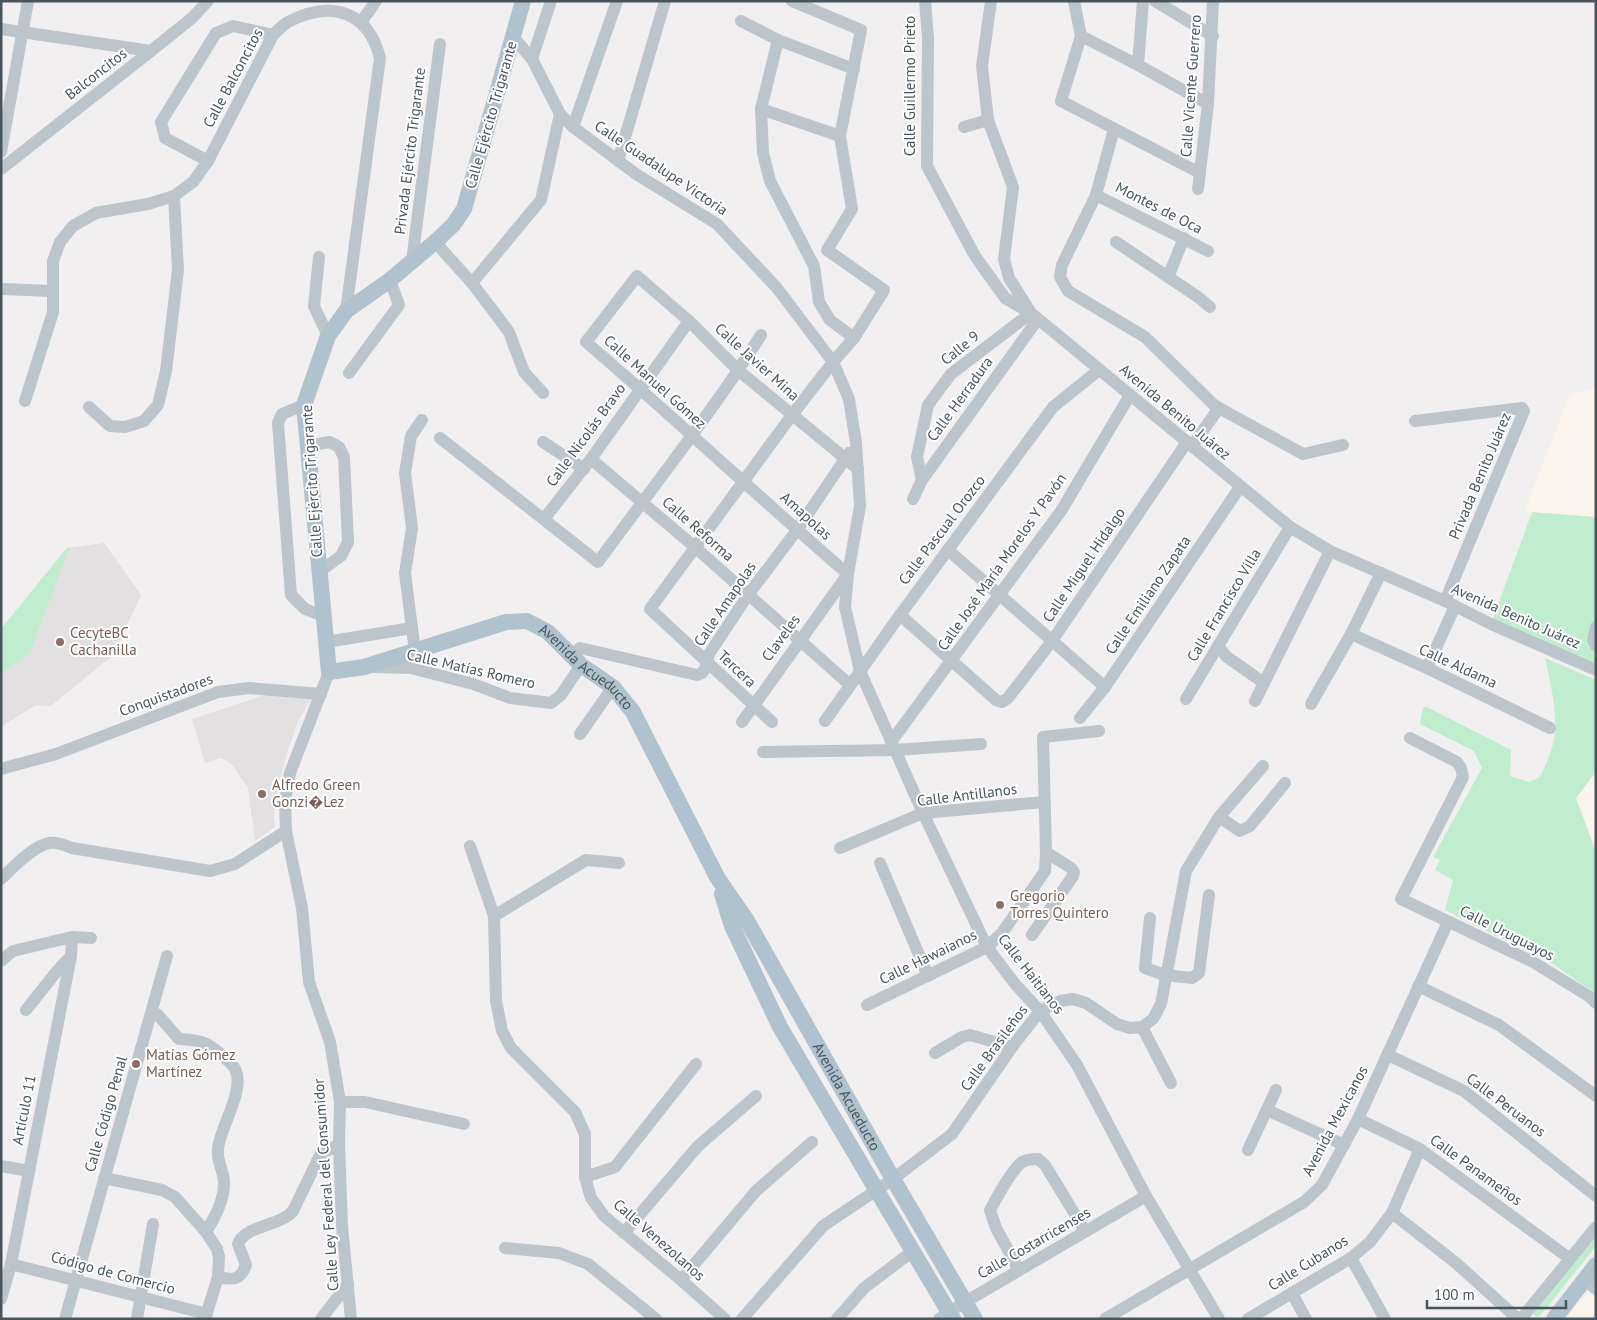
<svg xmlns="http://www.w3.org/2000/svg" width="1597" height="1320" font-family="'PT Sans',sans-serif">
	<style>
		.commercial { fill: #fbf4ea }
		.education { fill: #e3e0e1 }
		.green { fill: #c0edcd }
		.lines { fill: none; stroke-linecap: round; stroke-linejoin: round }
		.minor { stroke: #bcc5cb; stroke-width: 12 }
		.major { stroke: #b0c2cd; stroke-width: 16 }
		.education-dot { fill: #8d6e63; stroke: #fff; stroke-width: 2 }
		.labels { text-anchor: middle; stroke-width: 4; stroke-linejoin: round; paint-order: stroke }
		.street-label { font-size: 15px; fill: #48555c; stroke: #fff }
		.education-label { font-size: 15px; fill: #785e54; stroke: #fff; text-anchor: start }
	</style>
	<rect width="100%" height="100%" fill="#f2eff0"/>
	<!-- commercial -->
	<g class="commercial">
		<path d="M1596 388V517L1524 512 1570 394Z"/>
		<path d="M1596 772V852L1576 798Z"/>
		<path d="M1596 1283V1312L1590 1319H1566Z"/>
	</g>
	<!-- education -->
	<g class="education">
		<path d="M104 543 141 595 113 655 51 706 36 705 1 727V629L67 548Z"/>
		<path d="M268 694 312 698 299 719 287 752 276 798 274 814 275 827 255 841 248 788 232 765 225 760 220 758 205 763 192 719Z"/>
	</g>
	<!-- green -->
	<g class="green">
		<path d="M1532 512 1596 517V670L1491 624Z"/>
		<path d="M70 547 30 652 23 659 1 673V629L67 548Z"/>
		<path d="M1545 658 1596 680V772L1576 798 1596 852V994L1553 964 1445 910 1453 880 1435 870 1440 860 1433 857 1482 768 1474 751 1420 724 1423 707H1427L1511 750 1510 776 1529 782 1540 777C1544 768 1549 758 1552 748 1560 719 1551 687 1545 658Z"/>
		<path d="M1596 1232V1246L1541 1315 1537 1317 1534 1315V1312Z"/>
	</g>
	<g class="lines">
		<!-- minor -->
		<g class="minor">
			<path d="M925 1 928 38 927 166 975 256 1005 298 1029 312"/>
			<path d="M991 1 982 66 988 120 1013 187 1004 259 1009 278 1031 313 1290 527 1330 551 1445 601 1491 624 1596 670"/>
			<path d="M1074 1 1081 36 1061 101 1200 173"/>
			<path d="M1155 1 1213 36"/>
			<path d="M362 21 376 1"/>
			<path d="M741 21 778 40 854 69"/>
			<path d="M1 29 151 51"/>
			<path d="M1081 36 1138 65 1208 104"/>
			<path d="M514 38 532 59 560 114 573 127 636 174 717 224 777 288 833 362 849 399 856 443 860 506 848 574 845 607 860 671 923 813 987 947 1015 984 1040 1011 1077 1065 1146 1196 1219 1319"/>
			<path d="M778 40 761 109 763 153 770 181 814 266 819 302 830 320 854 338"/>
			<path d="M532 59 551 1"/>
			<path d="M1138 65 1143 1"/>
			<path d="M761 109 840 136"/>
			<path d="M573 127 617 1"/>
			<path d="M964 127 988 120"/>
			<path d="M1114 129 1096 195 1062 265 1060 277 1068 291 1145 337 1213 404 1219 408 1303 454 1343 445"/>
			<path d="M1 152 28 1"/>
			<path d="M208 161 165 138 161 122 216 33 233 26 273 35"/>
			<path d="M618 161 665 1"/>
			<path d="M1 169 151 51 192 18 208 1"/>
			<path d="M1198 189 1208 104 1213 1"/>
			<path d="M1096 195 1208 251"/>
			<path d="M435 242 472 283 509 332 524 372 543 393"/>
			<path d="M1116 242 1198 297 1210 307"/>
			<path d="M319 257 314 306 328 336"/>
			<path d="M412 261 440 44"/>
			<path d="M1168 277 1184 238"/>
			<path d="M472 283 541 200 560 114"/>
			<path d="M1 289 53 291"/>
			<path d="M349 373 399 305 390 280"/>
			<path d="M25 401 53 312V261L60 242 73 226 96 213 148 204 174 196 193 182 208 161 273 35C278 30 283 25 288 22 330 0 368 10 380 58L346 311"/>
			<path d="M304 405 282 414 278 423 291 595 305 609 323 616"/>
			<path d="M89 407 110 426 125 427 144 421 158 405 166 371 178 270 174 196"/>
			<path d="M1415 421 1522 408 1524 411 1445 601"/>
			<path d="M440 438 598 562C653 487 711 414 761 335"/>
			<path d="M543 442 584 469"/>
			<path d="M307 446 330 442 339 447 344 457 348 542 341 556 319 572"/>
			<path d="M1192 446 1219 408"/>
			<path d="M591 459 696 548 850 685"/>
			<path d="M922 480 917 457 928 405 951 374 1031 313"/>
			<path d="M913 499 922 480 1038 319"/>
			<path d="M544 519 591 459 689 321"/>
			<path d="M948 550 1105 687"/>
			<path d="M848 574C759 498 675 418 586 342L637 276 689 321 738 370 858 469"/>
			<path d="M900 615 996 700 1002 702 1008 698 1052 641 1187 442"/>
			<path d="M1596 627 1593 640 1596 646"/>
			<path d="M1351 634 1427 668 1550 728"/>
			<path d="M326 642 412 628"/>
			<path d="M1218 646 1227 657 1264 683"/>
			<path d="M415 652 405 573 412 528 405 473 411 436 422 420"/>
			<path d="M573 656 580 648 697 675 702 673 705 669 709 654 748 595 797 530 849 453"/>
			<path d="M372 667 411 668 473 684 510 698 551 703 561 695 581 665"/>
			<path d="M1427 668 1455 606"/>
			<path d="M329 672 290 773 285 801 286 831 302 908 309 982 330 1042 340 1102 339 1144 342 1226 351 1319"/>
			<path d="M1186 699 1290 527"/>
			<path d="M1255 701 1330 551"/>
			<path d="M1311 704 1351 634 1381 573"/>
			<path d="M1080 718 1105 687 1240 487"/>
			<path d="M825 721 900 615 1053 407 1099 370"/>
			<path d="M742 722 848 574"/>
			<path d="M772 722 650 609 792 415 833 362 854 338 884 290 827 250 852 209 840 136 861 30 792 1"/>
			<path d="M580 734 613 687"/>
			<path d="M1410 738 1457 762 1461 768 1463 777 1401 899 1533 962 1590 997 1596 1003"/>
			<path d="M891 742 1061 511 1130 395"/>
			<path d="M763 752 895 750 981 744"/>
			<path d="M1 769 56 754 218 692 249 688 321 694"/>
			<path d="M1219 817 1240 831 1250 826 1285 783"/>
			<path d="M470 846 494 916 496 1001 502 1031 511 1048 575 1112 585 1134V1177L591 1198 604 1216 681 1280 725 1319"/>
			<path d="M840 848 923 813 1044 802"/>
			<path d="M880 863 928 976"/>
			<path d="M1 879C12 868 33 846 49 843 56 842 65 845 72 848L210 871 235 864 286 831"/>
			<path d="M494 916 586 860 619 863"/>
			<path d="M1150 918 1145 968 1165 975 1192 978 1199 973 1209 895"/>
			<path d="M1032 935 1073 876 1074 872 1071 868 1046 852"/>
			<path d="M1 961 13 951 72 937 91 938"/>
			<path d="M1418 986 1499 1025 1596 1096"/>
			<path d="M867 1005 987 947 1002 933 1045 871 1046 852 1043 737 1099 731"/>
			<path d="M26 1010 57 971 71 956"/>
			<path d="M152 1011 158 1015 179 1039C203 1041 206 1041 224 1057 228 1061 234 1065 236 1071 244 1093 220 1127 218 1149 216 1160 224 1171 224 1183 224 1201 215 1217 206 1232"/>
			<path d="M1142 1027 1171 1083"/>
			<path d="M935 1053 962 1037 970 1035 1012 1047"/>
			<path d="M1388 1055 1464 1091 1596 1196"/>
			<path d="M340 1102H365L464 1124"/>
			<path d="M1267 1110 1344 1145"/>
			<path d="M1358 1119 1420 1149 1569 1258"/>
			<path d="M1248 1150 1276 1090"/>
			<path d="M1 1166 29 1171"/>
			<path d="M585 1177 615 1167 696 1064"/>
			<path d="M104 1178 162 1190 175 1197 206 1232 217 1249 219 1257 218 1277 205 1319"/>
			<path d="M1392 1213 1456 1263 1518 1319"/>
			<path d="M624 1233 698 1146 756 1096"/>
			<path d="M505 1248 559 1253 588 1264 656 1319"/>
			<path d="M1351 1258 1385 1319"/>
			<path d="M11 1264 207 1314"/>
			<path d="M1019 1270 996 1228 990 1210C996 1199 1012 1169 1022 1162 1027 1159 1032 1159 1038 1159L1045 1165 1085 1231"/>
			<path d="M218 1277C233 1280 240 1281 246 1265L238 1244C245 1225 279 1227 293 1211L320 1155 339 1144"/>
			<path d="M681 1280 756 1191 812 1142"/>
			<path d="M1585 1280 1596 1289"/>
			<path d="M1292 1293 1306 1319"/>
			<path d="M1 1299 11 1264 71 956 72 937"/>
			<path d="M65 1319 167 956"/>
			<path d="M137 1319 153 1224"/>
			<path d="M321 1319 348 1284"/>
			<path d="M742 1319 823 1226 893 1179 952 1134 1012 1047 1040 1011 1060 1001 1073 999 1086 1003 1117 1024 1130 1028 1142 1027 1153 1019 1161 1004 1186 871 1219 817 1263 766"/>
			<path d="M837 1319 864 1288 913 1251"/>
			<path d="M939 1319 965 1302 1146 1196"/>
			<path d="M1105 1319 1304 1202 1322 1185 1358 1119 1448 922"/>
			<path d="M1248 1319 1351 1258 1370 1242 1392 1213 1420 1149"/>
			<path d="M1521 1319 1596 1227"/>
		</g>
		<!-- major -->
		<g class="major">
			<path id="s1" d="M523 1 464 209 453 225 435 242 390 280 346 311 328 336 304 405 329 672 364 667 506 622 527 621 548 632 581 665 613 687 633 712 717 877 746 919 893 1179 975 1319"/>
			<path d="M722 894 732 926 780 1027 953 1319"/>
			<path d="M1554 1319 1596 1265"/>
		</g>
	</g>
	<!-- markers -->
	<g class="education-dot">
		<circle cx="60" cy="642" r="5"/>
		<circle cx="262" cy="794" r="5"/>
		<circle cx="1000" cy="905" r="5"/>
		<circle cx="136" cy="1064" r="5"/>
	</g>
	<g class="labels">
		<!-- street labels -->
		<g class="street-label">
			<text transform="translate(96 74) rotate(-38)" y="5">Balconcitos</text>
			<text transform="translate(233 78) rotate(-62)" y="5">Calle Balconcitos</text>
			<text transform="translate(910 86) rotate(-90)" y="5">Calle Guillermo Prieto</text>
			<text transform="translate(1191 86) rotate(-86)" y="5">Calle Vicente Guerrero</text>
			<text transform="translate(491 115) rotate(-74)" y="5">Calle Ejército Trigarante</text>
			<text transform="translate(410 151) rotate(-83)" y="5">Privada Ejército Trigarante</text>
			<text transform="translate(661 168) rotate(34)" y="5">Calle Guadalupe Victoria</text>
			<text transform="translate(1159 208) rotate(27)" y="5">Montes de Oca</text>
			<text transform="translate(960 348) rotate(-39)" y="5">Calle 9</text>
			<text transform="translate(757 362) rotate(42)" y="5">Calle Javier Mina</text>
			<text transform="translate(655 382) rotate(42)" y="5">Calle Manuel Gómez</text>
			<text transform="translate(960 399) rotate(-54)" y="5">Calle Herradura</text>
			<text transform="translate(1175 412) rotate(40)" y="5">Avenida Benito Juárez</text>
			<text transform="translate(586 435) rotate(-54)" y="5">Calle Nicolás Bravo</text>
			<text transform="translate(1480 476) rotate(-67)" y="5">Privada Benito Juárez</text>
			<text transform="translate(312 481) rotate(-94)" y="5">Calle Ejército Trigarante</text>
			<text transform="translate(806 516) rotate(42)" y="5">Amapolas</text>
			<text transform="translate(698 529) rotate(41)" y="5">Calle Reforma</text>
			<text transform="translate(942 530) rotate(-53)" y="5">Calle Pascual Orozco</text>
			<text transform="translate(1002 562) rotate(-55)" y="5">Calle José María Morelos Y Pavón</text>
			<text transform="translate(1084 565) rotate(-56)" y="5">Calle Miguel Hidalgo</text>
			<text transform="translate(1148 595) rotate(-56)" y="5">Calle Emiliano Zapata</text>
			<text transform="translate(725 604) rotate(-56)" y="5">Calle Amapolas</text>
			<text transform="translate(1224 605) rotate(-59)" y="5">Calle Francisco Villa</text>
			<text transform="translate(1516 616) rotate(24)" y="5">Avenida Benito Juárez</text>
			<text transform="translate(781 638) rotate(-54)" y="5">Claveles</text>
			<text transform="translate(1458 666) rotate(25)" y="5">Calle Aldama</text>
			<text transform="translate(471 669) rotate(13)" y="5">Calle Matías Romero</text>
			<text dy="5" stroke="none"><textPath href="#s1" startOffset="1026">Avenida Acueducto</textPath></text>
			<text transform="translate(737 669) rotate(43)" y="5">Tercera</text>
			<text transform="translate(166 695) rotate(-20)" y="5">Conquistadores</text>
			<text transform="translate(967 795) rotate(-7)" y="5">Calle Antillanos</text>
			<text transform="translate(1507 933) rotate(27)" y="5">Calle Uruguayos</text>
			<text transform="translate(928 957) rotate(-26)" y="5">Calle Hawaianos</text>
			<text transform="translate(1031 974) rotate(52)" y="5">Calle Haitianos</text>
			<text transform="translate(994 1048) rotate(-54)" y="5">Calle Brasileños</text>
			<text dy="5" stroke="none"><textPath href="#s1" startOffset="1532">Avenida Acueducto</textPath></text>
			<text transform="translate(1506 1105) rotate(37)" y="5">Calle Peruanos</text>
			<text transform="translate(24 1110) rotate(-79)" y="5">Artículo 11</text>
			<text transform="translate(106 1114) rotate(-74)" y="5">Calle Código Penal</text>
			<text transform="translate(1335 1121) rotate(-62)" y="5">Avenida Mexicanos</text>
			<text transform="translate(1476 1170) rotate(36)" y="5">Calle Panameños</text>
			<text transform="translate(326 1185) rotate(-94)" y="5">Calle Ley Federal del Consumidor</text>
			<text transform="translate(659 1240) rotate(41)" y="5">Calle Venezolanos</text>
			<text transform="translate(1034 1243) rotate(-30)" y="5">Calle Costarricenses</text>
			<text transform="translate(1308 1263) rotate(-32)" y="5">Calle Cubanos</text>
			<text transform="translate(113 1273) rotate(15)" y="5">Código de Comercio</text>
		</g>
		<!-- education labels -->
		<g class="education-label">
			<text x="70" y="638">CecyteBC<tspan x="70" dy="17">Cachanilla</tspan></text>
			<text x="272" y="790">Alfredo Green<tspan x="272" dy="17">Gonzi�Lez</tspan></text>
			<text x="1010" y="901">Gregorio<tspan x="1010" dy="17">Torres Quintero</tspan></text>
			<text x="146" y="1060">Matías Gómez<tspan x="146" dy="17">Martínez</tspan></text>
		</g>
	</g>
	<!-- border -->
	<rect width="1597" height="1320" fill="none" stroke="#48555c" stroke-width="5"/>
	<!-- scale -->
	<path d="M1427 1300v8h139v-8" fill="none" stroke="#48555c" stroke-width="2.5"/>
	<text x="1434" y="1300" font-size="15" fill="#48555c" stroke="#ffffff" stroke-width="4" paint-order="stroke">100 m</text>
</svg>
